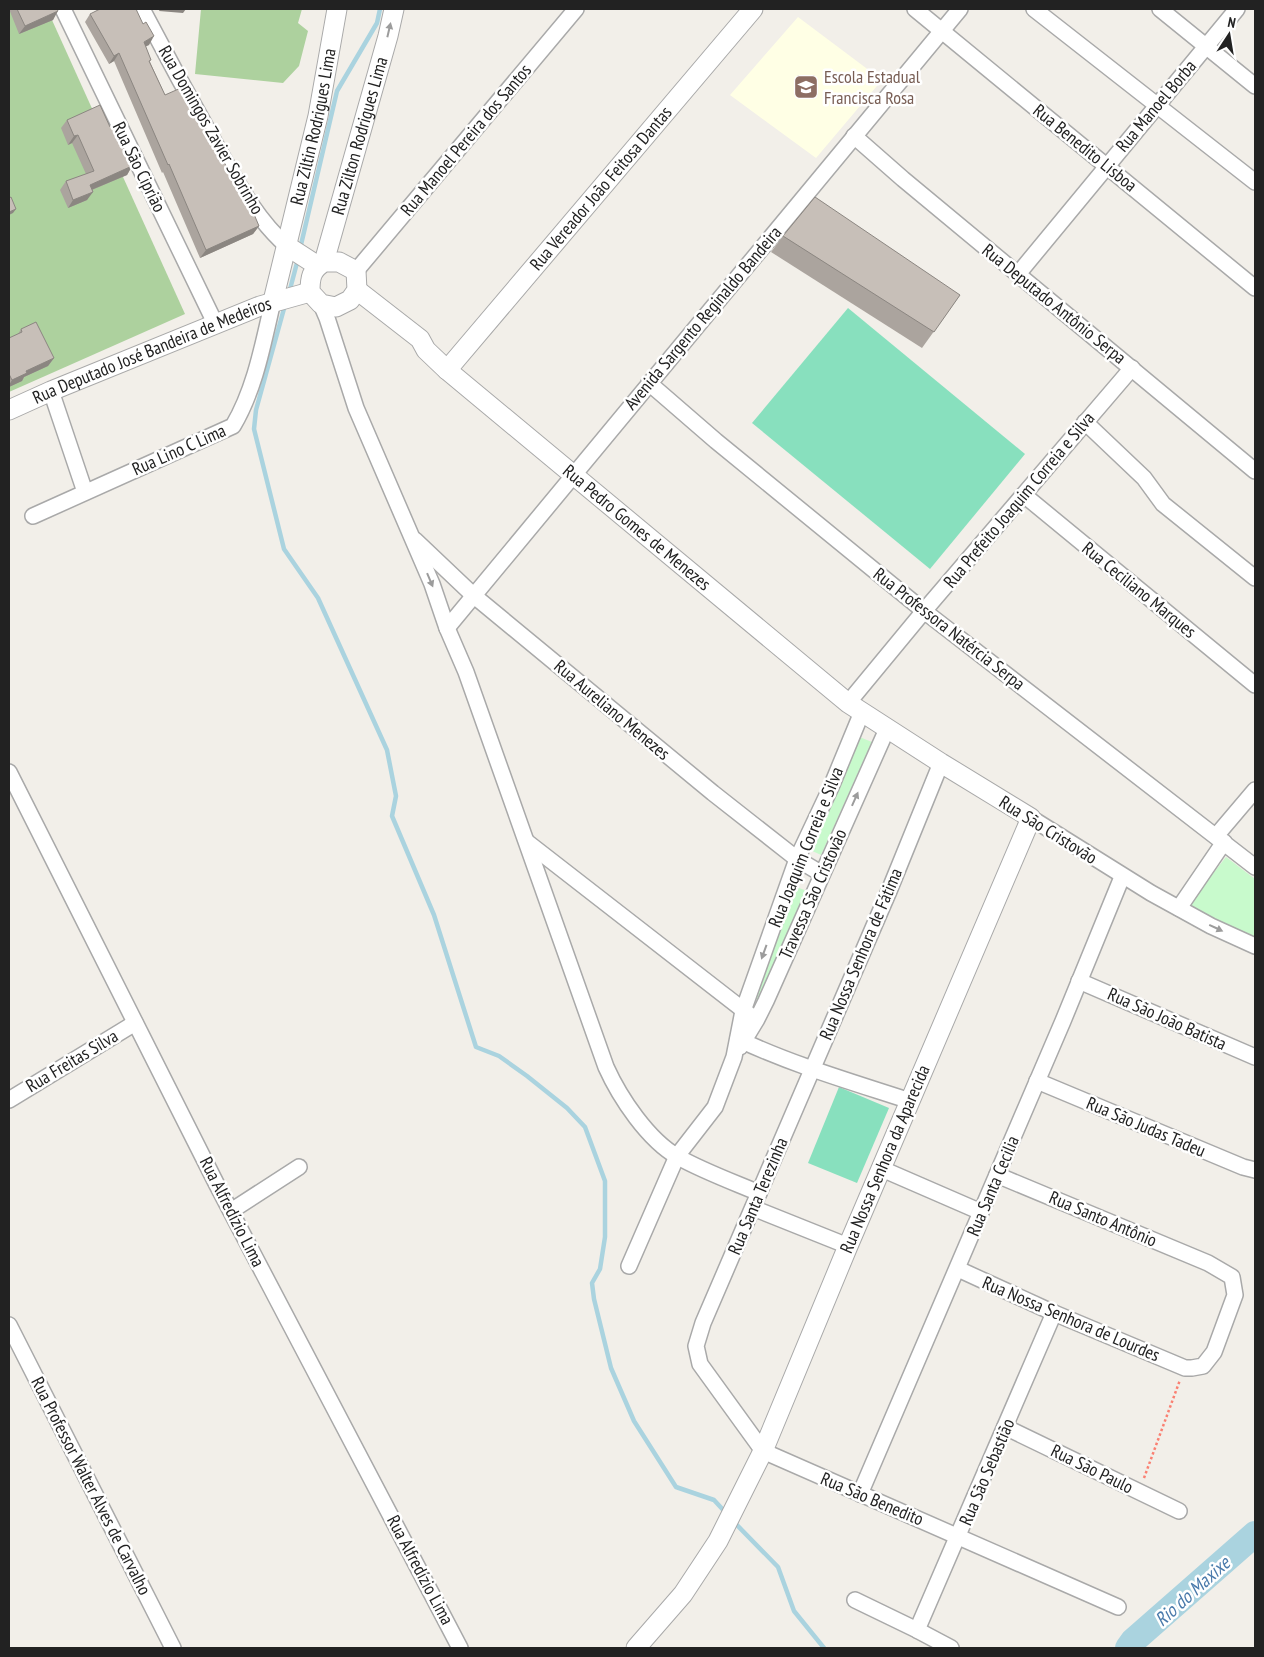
<svg xmlns="http://www.w3.org/2000/svg" width="1264" height="1657" font-family="'PT Sans Narrow',sans-serif">
	<style>
		.education { fill: #ffffe5 }
		.forest { fill: #add19e }
		.park { fill: #c8facc }
		.pitch { fill: #88e0be }
		.lines { fill: none; stroke-linecap: round; stroke-linejoin: round }
		.stream { stroke: #aad3df; stroke-width: 4.5 }
		.river { stroke: #aad3df; stroke-width: 26 }
		.minor-casing { stroke: #a9a9a9; stroke-width: 18 }
		.tertiary-casing { stroke: #a9a9a9; stroke-width: 21 }
		.path { stroke: #fa8072; stroke-width: 2.5; stroke-dasharray: 2.5 2.5; stroke-linecap: butt }
		.minor { stroke: #fff; stroke-width: 15 }
		.tertiary { stroke: #fff; stroke-width: 19 }
		.wall { fill: #aba49e }
		.shaded-wall { fill: #8b8681 }
		.building { fill: #c7bfb8; stroke: #8b8681 }
		.oneway { fill: #9c9c9c }
		.labels { text-anchor: middle; stroke-width: 5; stroke-linejoin: round; paint-order: stroke }
		.education-label { font-size: 18px; fill: #785e54; stroke: #fff; text-anchor: start }
		.street-label { font-size: 18px; fill: #222; stroke: #fff }
		.water-label { font-size: 19px; font-style: italic; fill: #4a7aab; stroke: #fff }
	</style>
	<rect width="100%" height="100%" fill="#f2efe9"/>
	<!-- education -->
	<path class="education" d="M798 17 882 80 816 158 730 95Z"/>
	<!-- forest -->
	<g class="forest">
		<path d="M9 9H47L185 314 9 392Z"/>
		<path d="M201 9H302L298 23 308 31 299 66 283 83 195 74Z"/>
	</g>
	<!-- park -->
	<g class="park">
		<path d="M857 736 872 742 821 855 806 848Z"/>
		<path d="M1226 857 1255 879V942L1192 908V900Z"/>
		<path d="M794 886 807 891 763 1002 750 997Z"/>
	</g>
	<!-- pitch -->
	<g class="pitch">
		<path d="M848 308 1025 454 930 569 752 423Z"/>
		<path d="M839 1087 889 1108 857 1183 808 1163Z"/>
	</g>
	<g class="lines">
		<!-- stream -->
		<g class="stream">
			<path d="M300 249 337 91 377 23 380 9"/>
			<path d="M289 293 298 259"/>
			<path d="M285 305 256 410 254 429 284 549 318 598 387 750 396 796 392 816 434 915 476 1047 499 1056 527 1076 567 1108 585 1127 605 1181V1237L600 1269 592 1283 594 1299 611 1368 634 1421 676 1487 714 1500 726 1513"/>
			<path d="M733 1521 778 1567 794 1611 824 1648"/>
		</g>
		<!-- river -->
		<path class="river" d="M1128 1648 1133 1641 1255 1534"/>
		<defs>
			<g id="minor">
				<path d="M63 9 216 325"/>
				<path d="M142 9C166 55 191 101 217 147 237 182 256 219 287 246"/>
				<path d="M915 9 1255 288"/>
				<path d="M1034 9 1255 182"/>
				<path d="M1160 9 1255 86"/>
				<path d="M854 136 903 179 1255 471"/>
				<path d="M356 271 576 9"/>
				<path d="M1018 274 1237 9"/>
				<path d="M321 304 327 318 356 408 432 584 447 628 466 672 606 1067C620 1098 648 1140 678 1157 703 1171 733 1182 759 1193"/>
				<path d="M649 383 716 441 924 611 1255 867"/>
				<path d="M51 391 85 492"/>
				<path d="M1085 422 1144 478 1163 504 1255 578"/>
				<path d="M1024 495 1255 685"/>
				<path d="M33 516 233 426C255 389 263 344 273 301"/>
				<path d="M415 540 473 595 713 793 797 859 822 874"/>
				<path d="M447 628 960 9"/>
				<path d="M848 703 924 611 1132 368"/>
				<path d="M941 763 889 891 703 1323 696 1346 700 1364 763 1451 1118 1607"/>
				<path d="M9 772 217 1185 460 1648"/>
				<path d="M1031 818 1151 893 1211 926 1255 946"/>
				<path d="M1216 836 1255 790"/>
				<path d="M527 842 751 1016"/>
				<path d="M1179 908 1224 842"/>
				<path d="M1079 981 1255 1057"/>
				<path d="M738 1039C793 1065 852 1082 910 1101"/>
				<path d="M740 1047 757 1019 766 1001 887 729"/>
				<path d="M1037 1081 1243 1167 1255 1170"/>
				<path d="M9 1100 135 1023"/>
				<path d="M882 1169 981 1212"/>
				<path d="M753 1208 848 1246"/>
				<path d="M231 1211 299 1167"/>
				<path d="M629 1266 677 1156 715 1107 734 1057 743 1011 797 859 831 787 862 712"/>
				<path d="M958 1269 1054 1313 1185 1368H1192L1203 1366 1214 1352 1235 1295 1232 1277 1208 1263 997 1175"/>
				<path d="M9 1325 173 1648"/>
				<path d="M1005 1427 1179 1511"/>
				<path d="M860 1494 1063 1021 1122 877"/>
				<path d="M855 1600 917 1630 951 1648"/>
				<path d="M917 1630 1054 1313"/>
			</g>
			<g id="tertiary">
				<path d="M287 246 318 266"/>
				<path id="s1" d="M324 262 388 36 394 9"/>
				<path d="M324 262H339L356 271 357 290 350 300 336 307 321 304 310 292C310 278 311 270 324 262Z"/>
				<path id="s2" d="M357 290 420 339 426 350 447 370 848 703 941 763 1031 818 848 1246 763 1451 718 1541 683 1594 636 1648"/>
				<path id="s3" d="M273 301 318 116 337 9"/>
				<path id="s4" d="M447 370 753 9"/>
				<path id="s5" d="M9 410 51 391 260 306 310 292"/>
			</g>
		</defs>
		<!-- minor casing -->
		<use href="#minor" class="minor-casing"/>
		<!-- tertiary casing -->
		<use href="#tertiary" class="tertiary-casing"/>
		<!-- path -->
		<path class="path" d="M1144 1478 1180 1380"/>
		<!-- minor -->
		<use href="#minor" class="minor"/>
		<!-- tertiary -->
		<use href="#tertiary" class="tertiary"/>
	</g>
	<!-- wall -->
	<g class="wall">
		<path d="M9 9H57L53 20 19 34Z"/>
		<path d="M90 14 149 45 145 46 150 62 165 95 259 226 253 234 200 258 163 172 162 173 114 61 109 64 85 22Z"/>
		<path d="M67 120 110 127 132 166 127 175 92 190 87 200 68 208 60 190 66 181 86 174 72 143 68 145 61 128Z"/>
		<path d="M783 236 960 295 922 348 771 252Z"/>
		<path d="M21 329 54 358 48 366 24 377 22 381 9 387V338L18 334Z"/>
	</g>
	<!-- shaded-wall -->
	<g class="shaded-wall">
		<path d="M160 9H186L183 13 159 11Z"/>
		<path d="M58 11 53 20 19 34 25 26Z"/>
		<path d="M154 36 149 45 138 50 144 42Z"/>
		<path d="M119 53 114 61 109 64 114 56Z"/>
		<path d="M78 135 72 143 68 145 74 136Z"/>
		<path d="M132 166 127 175 84 193 90 185Z"/>
		<path d="M93 192 87 200 68 208 73 200Z"/>
		<path d="M16 209 13 213 9 215V212Z"/>
		<path d="M259 226 253 234 200 258 206 250Z"/>
		<path d="M54 358 48 366 24 377 22 381 9 387V385L12 380 26 371Z"/>
	</g>
	<!-- building -->
	<g class="building">
		<path d="M17 9H57L58 11 25 26Z"/>
		<path d="M100 9H136L143 24 146 22 154 36 144 42 151 60 149 61 165 95 183 87 225 164 248 200 259 226 206 250 169 164 168 165 119 53 114 56 90 14Z"/>
		<path d="M100 105 110 127 113 125 132 166 90 185 93 192 73 200 66 181 94 171 78 135 74 136 67 120Z"/>
		<path d="M11 197 16 209 9 212V198Z"/>
		<path d="M815 197 960 295 934 332 783 236Z"/>
		<path d="M36 322 54 358 26 371 27 373 12 380 9 374V338L22 332 21 329Z"/>
	</g>
	<!-- one-way arrows -->
	<defs><path id="oneway-solid" d="M-6-.8H1V-3.2L6.5 0L1 3.2V.8H-6Z" transform="scale(1.25)"/></defs>
	<g class="oneway">
		<use href="#oneway-solid" transform="translate(389 30) rotate(-77)"/>
		<use href="#oneway-solid" transform="translate(430 580) rotate(67)"/>
		<use href="#oneway-solid" transform="translate(855 799) rotate(-66)"/>
		<use href="#oneway-solid" transform="translate(1216 928) rotate(25)"/>
		<use href="#oneway-solid" transform="translate(764 952) rotate(110)"/>
	</g>
	<!-- icons -->
	<defs>
		<symbol id="school-square" viewBox="-11 -11 22 22"><rect x="-9" y="-9" width="18" height="18" rx="4" fill="#8d6e63" stroke="#fff"/><path d="M0-5L7-2L0 1L-7-2ZM-4 1L0 2.5L4 1V4Q0 6-4 4Z" fill="#fff"/></symbol>
	</defs>
	<g fill-rule="evenodd">
		<use href="#school-square" x="792" y="73" width="28" height="28"/>
	</g>
	<g class="labels">
		<!-- education labels -->
		<g class="education-label">
			<text x="824" y="83">Escola Estadual<tspan x="824" dy="21">Francisca Rosa</tspan></text>
		</g>
		<!-- street labels -->
		<g class="street-label">
			<text transform="translate(1156 106) rotate(-50)" y="6">Rua Manoel Borba</text>
			<text dy="6" stroke="none"><textPath href="#s3" startOffset="179">Rua Ziltin Rodrigues Lima</textPath></text>
			<text transform="translate(211 130) rotate(60)" y="6">Rua Domingos Zavier Sobrinho</text>
			<text dy="6" stroke="none"><textPath href="#s1" startOffset="131">Rua Zilton Rodrigues Lima</textPath></text>
			<text transform="translate(466 140) rotate(-50)" y="6">Rua Manoel Pereira dos Santos</text>
			<text transform="translate(1085 148) rotate(39)" y="6">Rua Benedito Lisboa</text>
			<text transform="translate(139 167) rotate(64)" y="6">Rua São Ciprião</text>
			<text dy="6" stroke="none"><textPath href="#s4" startOffset="238">Rua Vereador João Feitosa Dantas</textPath></text>
			<text transform="translate(1054 304) rotate(39)" y="6">Rua Deputado Antônio Serpa</text>
			<text transform="translate(703 318) rotate(-50)" y="6">Avenida Sargento Reginaldo Bandeira</text>
			<text dy="6" stroke="none"><textPath href="#s5" startOffset="155">Rua Deputado José Bandeira de Medeiros</textPath></text>
			<text transform="translate(179 450) rotate(-24)" y="6">Rua Lino C Lima</text>
			<text transform="translate(1019 500) rotate(-50)" y="6">Rua Prefeito Joaquim Correia e Silva</text>
			<text dy="6" stroke="none"><textPath href="#s2" startOffset="368">Rua Pedro Gomes de Menezes</textPath></text>
			<text transform="translate(1139 590) rotate(39)" y="6">Rua Ceciliano Marques</text>
			<text transform="translate(949 629) rotate(38)" y="6">Rua Professora Natércia Serpa</text>
			<text transform="translate(612 710) rotate(40)" y="6">Rua Aureliano Menezes</text>
			<text transform="translate(1048 830) rotate(32)" y="6">Rua São Cristovão</text>
			<text transform="translate(806 847) rotate(-68)" y="6">Rua Joaquim Correia e Silva</text>
			<text transform="translate(813 894) rotate(-66)" y="6">Travessa São Cristovão</text>
			<text transform="translate(861 954) rotate(-67)" y="6">Rua Nossa Senhora de Fátima</text>
			<text transform="translate(1167 1019) rotate(24)" y="6">Rua São João Batista</text>
			<text transform="translate(72 1061) rotate(-31)" y="6">Rua Freitas Silva</text>
			<text transform="translate(1146 1127) rotate(23)" y="6">Rua São Judas Tadeu</text>
			<text transform="translate(885 1159) rotate(-67)" y="6">Rua Nossa Senhora da Aparecida</text>
			<text transform="translate(993 1186) rotate(-67)" y="6">Rua Santa Cecilia</text>
			<text transform="translate(758 1196) rotate(-67)" y="6">Rua Santa Terezinha</text>
			<text transform="translate(232 1212) rotate(63)" y="6">Rua Alfredízio Lima</text>
			<text transform="translate(1103 1219) rotate(23)" y="6">Rua Santo Antônio</text>
			<text transform="translate(1071 1319) rotate(23)" y="6">Rua Nossa Senhora de Lourdes</text>
			<text transform="translate(1092 1469) rotate(26)" y="6">Rua São Paulo</text>
			<text transform="translate(987 1472) rotate(-67)" y="6">Rua São Sebastião</text>
			<text transform="translate(91 1486) rotate(63)" y="6">Rua Professor Walter Alves de Carvalho</text>
			<text transform="translate(872 1499) rotate(23)" y="6">Rua São Benedito</text>
			<text transform="translate(420 1570) rotate(62)" y="6">Rua Alfredízio Lima</text>
		</g>
		<!-- water labels -->
		<g class="water-label">
			<text transform="translate(1192 1591) rotate(-42)" y="7">Rio do Maxixe</text>
		</g>
	</g>
	<!-- border -->
	<rect width="1264" height="1657" fill="none" stroke="#222222" stroke-width="20"/>
	<!-- north arrow -->
	<g transform="translate(1229 35) rotate(12)" stroke="#ffffff" stroke-width="4" paint-order="stroke">
	<path d="M0-4L9 19L0 12L-9 19Z" fill="#222222"/>
	<text y="-8" font-size="14" font-weight="bold" text-anchor="middle" fill="#222222">N</text>
	</g>
</svg>
